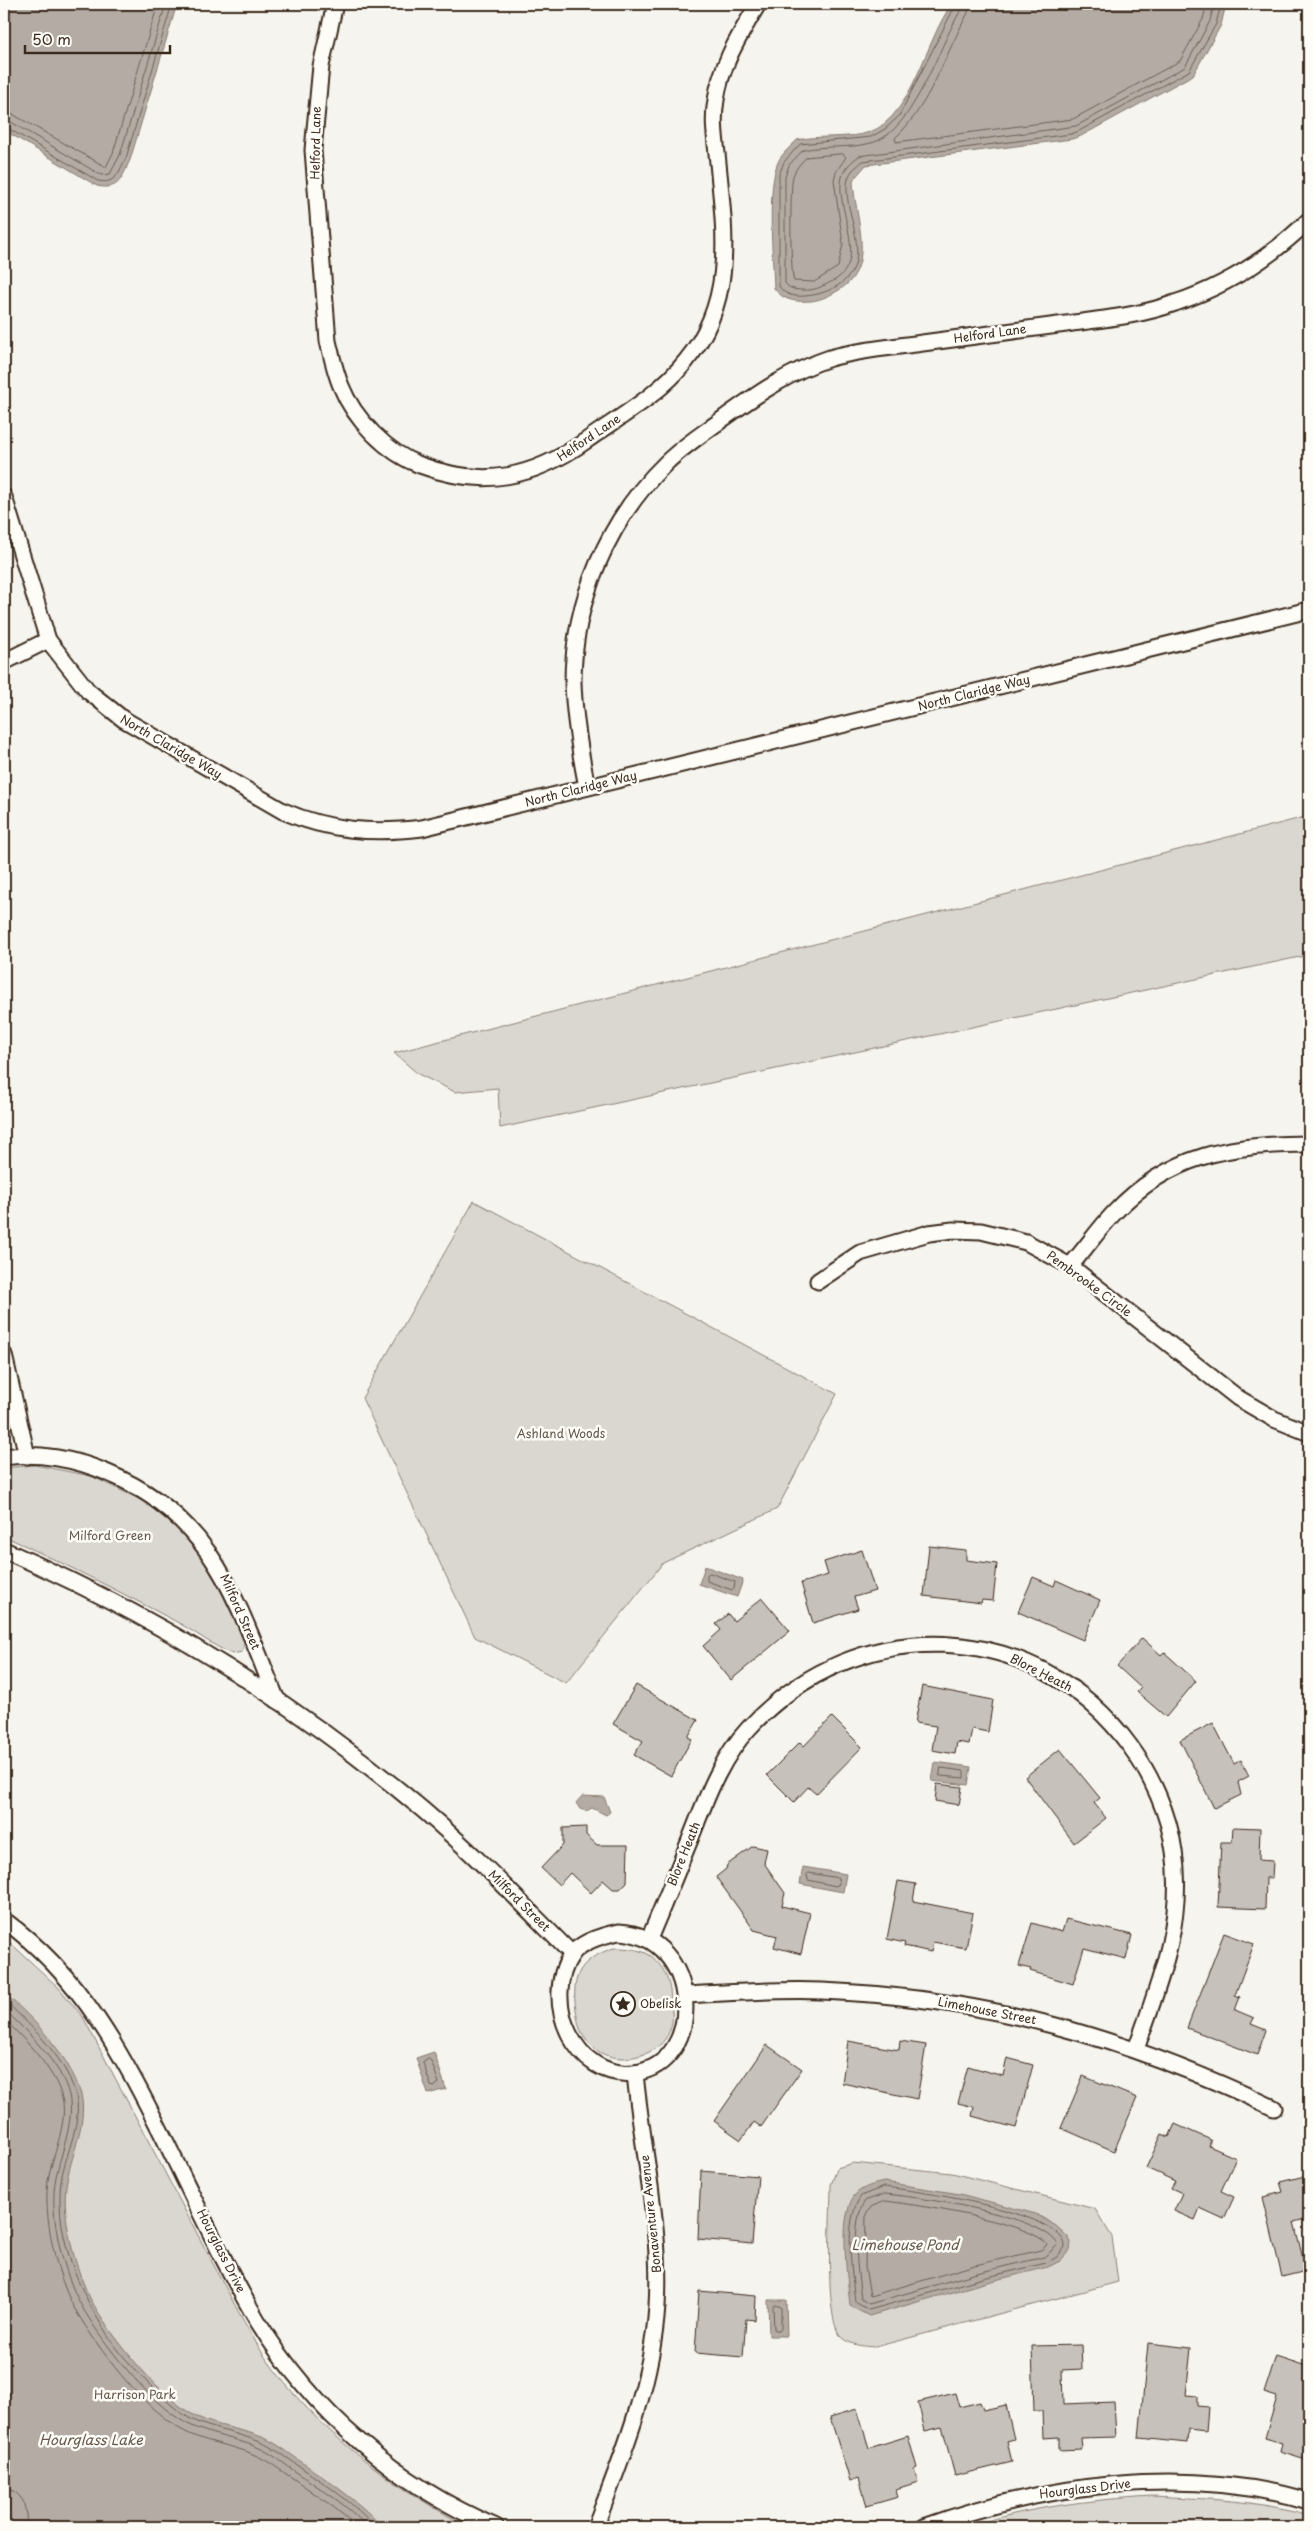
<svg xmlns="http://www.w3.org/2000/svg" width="1313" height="2531" font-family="'Playpen Sans',sans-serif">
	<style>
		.green { fill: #dad6d0; stroke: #8a8077 }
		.water { fill: #b4aca4; stroke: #84786e }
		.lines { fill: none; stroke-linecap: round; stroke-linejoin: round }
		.shore { stroke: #6b5e54; stroke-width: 1 }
		.building { fill: #c7c1bb; stroke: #3b2a1e }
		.minor-casing { stroke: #3b2a1e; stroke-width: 19 }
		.minor { stroke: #fdfcf7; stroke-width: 15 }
		.labels { text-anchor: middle; stroke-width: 5; stroke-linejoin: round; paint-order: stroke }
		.street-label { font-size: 12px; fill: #3b2a1e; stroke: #fdfcf7 }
		.park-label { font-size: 12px; fill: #63554a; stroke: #fdfcf7 }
		.poi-label { font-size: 12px; fill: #3b2a1e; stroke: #fdfcf7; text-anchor: start }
		.water-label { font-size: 14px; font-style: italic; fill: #65584d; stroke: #fdfcf7 }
	</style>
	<rect width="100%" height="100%" fill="#f5f4ee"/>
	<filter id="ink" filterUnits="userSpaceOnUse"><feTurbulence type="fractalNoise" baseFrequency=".02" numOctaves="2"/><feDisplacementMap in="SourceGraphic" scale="10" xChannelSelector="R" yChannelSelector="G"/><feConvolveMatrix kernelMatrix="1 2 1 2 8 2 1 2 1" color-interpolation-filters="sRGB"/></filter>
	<g filter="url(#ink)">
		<!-- green -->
		<g class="green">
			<path d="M1309 816V955L500 1128 498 1088 455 1092 418 1074 394 1053Z"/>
			<path d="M474 1201 837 1394 777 1509 663 1563 566 1683 475 1637 362 1398Z"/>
			<path d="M35 1465 91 1476 143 1501 179 1530 211 1569 245 1641 242 1652 232 1654C211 1645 193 1630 173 1620 117 1590 61 1562 4 1536V1468Z"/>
			<path d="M4 1937 59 1988 83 2017 238 2311C247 2326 255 2342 265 2357 316 2430 390 2485 468 2527H4Z"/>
			<path d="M614 1948C627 1948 641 1949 651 1956 666 1968 671 1985 671 2004 672 2009 673 2017 672 2023 667 2048 644 2058 621 2058 603 2057 593 2050 584 2036 578 2028 578 2020 576 2010 571 1975 580 1959 614 1948Z"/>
			<path d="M853 2163 952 2173 1095 2209 1112 2237 1118 2282 875 2347C862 2346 850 2346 840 2335 824 2317 831 2213 831 2185L837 2168Z"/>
			<path d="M1152 2496C1204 2499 1259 2500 1309 2515V2527H967C1028 2507 1088 2500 1152 2496Z"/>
		</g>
		<!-- water -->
		<g class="water">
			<path d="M4 4H177L130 160C122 177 120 191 97 186L4 130Z"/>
			<path d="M952 4H1226L1221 25 1193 75 1081 136 1072 139 866 165 853 180C854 215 878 267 839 290 831 295 821 300 811 301 796 302 783 301 774 288 773 257 766 185 779 160 783 153 791 146 797 140 818 135 851 139 870 132 913 116 926 38 952 4Z"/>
			<path d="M705 1566 743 1580 737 1597 699 1584Z"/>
			<path d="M935 1762 971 1767 968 1785 932 1781Z"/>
			<path d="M582 1796 604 1797 610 1812 606 1815 592 1808 586 1811 580 1809 576 1803Z"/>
			<path d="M803 1867 846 1874 843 1892 800 1884Z"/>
			<path d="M4 1993C33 2018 67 2053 80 2091 89 2118 72 2153 67 2180 60 2214 75 2269 91 2300 111 2336 155 2391 190 2413 211 2426 239 2428 262 2437 277 2443 290 2454 303 2463 331 2483 359 2501 382 2527H8L4 2498Z"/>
			<path d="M434 2052 446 2089 428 2094 416 2058Z"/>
			<path d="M884 2182 960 2194 1036 2214 1056 2226 1067 2236 1071 2242 1070 2250 1060 2261 1048 2267 980 2284 869 2316 850 2306C848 2280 836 2209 858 2192 866 2186 875 2184 884 2182Z"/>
			<path d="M768 2300H786L787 2336H769Z"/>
		</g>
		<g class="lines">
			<!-- shore -->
			<g class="shore">
				<path d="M956 4 899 116 885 129 871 137 800 144 784 162 779 175V286C784 295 795 297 805 296 817 295 827 292 837 286 879 261 840 211 848 179 850 171 857 166 863 161L1071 134 1079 131 1189 71 1216 24 1221 4"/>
				<path d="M962 4 961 10C939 45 913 133 871 143 849 149 825 145 803 150L789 165 785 177V283C790 291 801 290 810 290 818 289 827 284 835 280 870 258 834 208 842 177 844 168 852 161 859 156L1076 126 1185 67 1210 21 1214 4"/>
				<path d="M969 4 968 13C945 54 930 106 895 138L896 142 1073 119 1180 61 1203 19 1207 4"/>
				<path d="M4 112 14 115 106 167 113 153 158 4"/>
				<path d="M4 120 11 122 101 175 110 174 120 155 166 4"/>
				<path d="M4 126 98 181C116 185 119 171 126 158L172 4"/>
				<path d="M843 154 846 157 836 172 834 180 843 244 838 267 814 282 794 281C790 273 790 187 793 176 796 168 801 162 807 157Z"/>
				<path d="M710 1573 735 1582 734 1589 732 1590 707 1581V1575Z"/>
				<path d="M941 1768 964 1771V1778L940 1776Z"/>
				<path d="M809 1873 838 1878 839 1884 836 1886 808 1880 807 1875Z"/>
				<path d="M4 2000C31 2026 63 2055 75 2092 84 2120 65 2154 61 2181 54 2239 82 2297 113 2343 128 2364 167 2405 189 2418 211 2430 237 2432 260 2442 275 2448 288 2459 302 2468 328 2486 354 2503 375 2527"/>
				<path d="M4 2009C26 2031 62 2064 69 2095 75 2121 61 2152 56 2177 48 2214 63 2272 81 2305 101 2341 150 2404 186 2423 208 2435 234 2438 257 2447 272 2453 285 2465 299 2474 322 2490 348 2505 367 2527"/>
				<path d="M4 2019C24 2039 55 2069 62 2098 68 2121 54 2152 49 2175 41 2211 57 2280 76 2311 101 2352 138 2403 180 2429 203 2443 231 2444 255 2455 269 2461 281 2471 294 2479 315 2494 338 2509 357 2527"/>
				<path d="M429 2059 431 2061 439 2083 434 2087 431 2086 423 2063Z"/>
				<path d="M884 2187C912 2190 1066 2212 1065 2247L1057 2257 1046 2263 979 2279 869 2310 855 2302C852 2272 843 2221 861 2196Z"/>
				<path d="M885 2194C919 2197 1044 2215 1058 2245L1044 2257 977 2273 869 2304 861 2299C858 2274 850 2221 865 2201Z"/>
				<path d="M885 2201C912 2204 1036 2223 1047 2245L1041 2250 975 2265 870 2296 865 2267 866 2214 871 2207Z"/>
				<path d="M776 2305 781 2307V2329L779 2331 774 2329 773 2307Z"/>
				<path d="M4 2489C25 2490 26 2510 27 2527"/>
			</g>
		</g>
		<!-- building -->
		<g class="building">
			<path d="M929 1546 966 1550V1560L997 1564 993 1601 982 1600 981 1603 924 1596Z"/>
			<path d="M862 1550 875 1591 854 1597 858 1609 813 1623 801 1583 828 1575 824 1562Z"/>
			<path d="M1033 1577 1054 1586 1056 1580 1100 1600 1083 1640 1018 1612Z"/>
			<path d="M762 1598 790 1631 731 1680 703 1646 721 1630 716 1624 728 1614 734 1621Z"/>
			<path d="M1142 1638 1161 1655 1164 1652 1196 1681 1166 1717 1137 1692 1141 1688 1117 1666Z"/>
			<path d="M636 1685 698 1720 688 1737 692 1739 671 1776 634 1755 643 1741 613 1724Z"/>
			<path d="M922 1686 993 1700 988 1732 972 1729 969 1744 957 1742 955 1754 932 1750 936 1726 915 1723Z"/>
			<path d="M832 1717 862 1747 816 1794 808 1787 794 1802 767 1775 800 1742 804 1746Z"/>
			<path d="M1213 1723 1234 1764 1241 1760 1249 1776 1238 1782 1241 1795 1214 1808 1180 1740Z"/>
			<path d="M1060 1749 1100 1798 1094 1803 1106 1818 1074 1843 1025 1777Z"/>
			<path d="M937 1784 962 1787 959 1805 935 1801Z"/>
			<path d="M586 1827V1835L597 1845H628L627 1882 620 1889H613L603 1880 591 1893 570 1873 559 1885 541 1868 563 1845V1828Z"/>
			<path d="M1233 1827 1260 1828 1259 1860 1273 1861 1272 1878H1266L1265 1909 1218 1907 1221 1842H1232Z"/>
			<path d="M753 1846 767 1849 764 1863 785 1893 782 1906 810 1913 801 1954 774 1947 777 1936 754 1930 716 1877 726 1869 727 1865Z"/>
			<path d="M898 1881 916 1884 913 1901 973 1913 966 1948 933 1942 931 1952 904 1946 905 1943 887 1939Z"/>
			<path d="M1066 1919 1132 1935 1126 1959 1084 1948 1073 1984 1030 1971 1031 1969 1019 1966 1032 1923 1062 1932Z"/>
			<path d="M1224 1933 1254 1944 1235 1995 1240 1997 1235 2010 1254 2018 1251 2024 1266 2030 1257 2055 1187 2028Z"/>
			<path d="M848 2041 899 2050 900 2041 926 2045 917 2099 842 2083Z"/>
			<path d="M767 2045 802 2069 761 2127 754 2122 741 2140 714 2121Z"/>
			<path d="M1007 2058 1033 2065 1016 2128 972 2116 974 2107 958 2103 968 2066 1003 2076Z"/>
			<path d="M1083 2076 1137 2098 1114 2151 1061 2128Z"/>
			<path d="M1175 2124 1211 2140 1209 2146 1236 2158 1221 2191 1234 2197 1224 2219 1200 2208 1195 2220 1174 2211 1182 2193 1171 2188 1175 2181 1146 2168 1162 2134 1169 2137Z"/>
			<path d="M701 2171 758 2176 752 2244 698 2239Z"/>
			<path d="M1309 2175V2218L1294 2222 1306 2271 1282 2277 1263 2197 1283 2192 1280 2182Z"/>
			<path d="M699 2291 756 2296 755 2320 746 2319 743 2357 695 2353Z"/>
			<path d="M1148 2343 1191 2348 1186 2395 1197 2396V2406L1208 2407 1206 2431 1188 2429 1187 2443 1139 2438Z"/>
			<path d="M1081 2345 1082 2369 1062 2370 1063 2404 1114 2402 1116 2437 1081 2438 1082 2449 1059 2450V2437L1043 2438 1042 2411H1034L1032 2346Z"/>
			<path d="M1276 2356 1309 2367V2461L1280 2452 1282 2443 1265 2438 1277 2397 1264 2393Z"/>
			<path d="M955 2393 959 2407 980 2402 983 2410 1006 2405 1014 2439 1007 2441 1012 2462 955 2476 942 2427 925 2431 918 2402Z"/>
			<path d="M857 2409 869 2448 908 2436 917 2468 914 2469 918 2482 896 2489 898 2497 867 2506 859 2478 850 2481 830 2417Z"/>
		</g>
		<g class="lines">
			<defs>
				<g id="minor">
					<path d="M335 4 321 66 313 150 328 341C332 357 335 372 341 386 354 419 387 453 420 465 484 489 533 478 587 440 621 416 660 394 686 361 735 301 725 235 718 163 716 142 712 121 716 100 721 64 740 35 758 4"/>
					<path d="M4 497 48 640 88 691 123 719 283 811C329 831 373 834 422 828L1309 610"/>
					<path d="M4 662 48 640"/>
					<path d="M587 787C580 752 574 717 573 682 573 602 608 519 666 463 682 447 702 434 720 421 754 396 790 371 830 358 862 349 897 347 930 342 975 336 1021 330 1066 324 1103 319 1140 316 1175 303 1227 286 1270 258 1309 220"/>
					<path d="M1070 1266C1085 1249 1098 1230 1114 1213 1169 1154 1233 1144 1309 1144"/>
					<path d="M818 1281 860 1253 929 1233 953 1230 981 1231 1026 1242 1070 1266 1238 1398 1274 1419 1309 1433"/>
					<path d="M4 1355 27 1456"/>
					<path d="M4 1457C38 1452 76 1459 108 1473 215 1518 236 1601 277 1700"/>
					<path d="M4 1550C156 1616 296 1703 423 1810 476 1855 523 1905 572 1954"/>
					<path d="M4 1920C82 1977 122 2054 164 2138 194 2198 222 2261 257 2320 312 2411 398 2486 496 2527"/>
					<path d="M619 1932C701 1936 707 2064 634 2073 575 2080 540 2000 572 1954 582 1941 604 1935 619 1932Z"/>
					<path d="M649 1939C663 1906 676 1874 689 1842 705 1802 719 1760 749 1728 857 1611 1035 1616 1130 1746 1152 1776 1169 1814 1174 1851 1185 1921 1159 1984 1136 2049"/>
					<path d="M685 1995C730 1993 776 1989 822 1991 988 1998 1124 2037 1274 2108"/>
					<path d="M595 2527C623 2455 652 2384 657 2306 662 2228 642 2150 635 2073"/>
					<path d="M924 2527C1045 2484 1184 2465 1309 2501"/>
				</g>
			</defs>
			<!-- minor casing -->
			<use href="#minor" class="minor-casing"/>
			<!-- minor -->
			<use href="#minor" class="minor"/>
		</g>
	</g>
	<!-- icons -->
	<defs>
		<symbol id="sight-ring" viewBox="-11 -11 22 22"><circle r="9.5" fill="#fdfcf7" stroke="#3b2a1e" stroke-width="1.5"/><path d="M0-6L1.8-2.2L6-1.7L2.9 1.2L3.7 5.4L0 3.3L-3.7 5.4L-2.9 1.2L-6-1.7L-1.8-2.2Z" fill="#3b2a1e"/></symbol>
	</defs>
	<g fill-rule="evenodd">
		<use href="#sight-ring" x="609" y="1990" width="28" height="28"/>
	</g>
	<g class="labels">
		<!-- street labels -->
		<g class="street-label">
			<text transform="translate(316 143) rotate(-89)" y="4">Helford Lane</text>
			<text transform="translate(990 334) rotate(-8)" y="4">Helford Lane</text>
			<text transform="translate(589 438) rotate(-34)" y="4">Helford Lane</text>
			<text transform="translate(974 693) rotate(-14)" y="4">North Claridge Way</text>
			<text transform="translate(171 747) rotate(30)" y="4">North Claridge Way</text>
			<text transform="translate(581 789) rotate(-14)" y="4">North Claridge Way</text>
			<text transform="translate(1089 1284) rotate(36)" y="4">Pembrooke Circle</text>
			<text transform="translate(240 1612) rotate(66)" y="4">Milford Street</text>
			<text transform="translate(1041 1673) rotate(27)" y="4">Blore Heath</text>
			<text transform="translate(684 1854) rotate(-68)" y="4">Blore Heath</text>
			<text transform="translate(519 1901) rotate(45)" y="4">Milford Street</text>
			<text transform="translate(987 2011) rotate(11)" y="4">Limehouse Street</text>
			<text transform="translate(651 2214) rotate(-96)" y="4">Bonaventure Avenue</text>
			<text transform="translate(221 2251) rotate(63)" y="4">Hourglass Drive</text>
			<text transform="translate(1085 2489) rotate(-7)" y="4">Hourglass Drive</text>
		</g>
		<!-- park labels -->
		<g class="park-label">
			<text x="561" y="1438">Ashland Woods</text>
			<text x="110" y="1540">Milford Green</text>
			<text x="135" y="2399">Harrison Park</text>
		</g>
		<!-- poi labels -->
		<g class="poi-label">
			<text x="640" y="2008">Obelisk</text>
		</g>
		<!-- water labels -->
		<g class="water-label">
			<text x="905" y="2250">Limehouse Pond</text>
			<text x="91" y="2445">Hourglass Lake</text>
		</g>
	</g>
	<!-- margin -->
	<rect width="1313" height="2531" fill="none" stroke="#fdfcf7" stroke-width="20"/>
	<rect x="10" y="10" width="1293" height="2511" fill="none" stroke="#3b2a1e" stroke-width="2" filter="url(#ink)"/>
	<!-- scale -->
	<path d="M25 45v8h145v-8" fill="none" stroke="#3b2a1e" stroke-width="2.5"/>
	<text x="32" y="45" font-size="15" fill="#3b2a1e" stroke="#fdfcf7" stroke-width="4" paint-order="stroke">50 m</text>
</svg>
